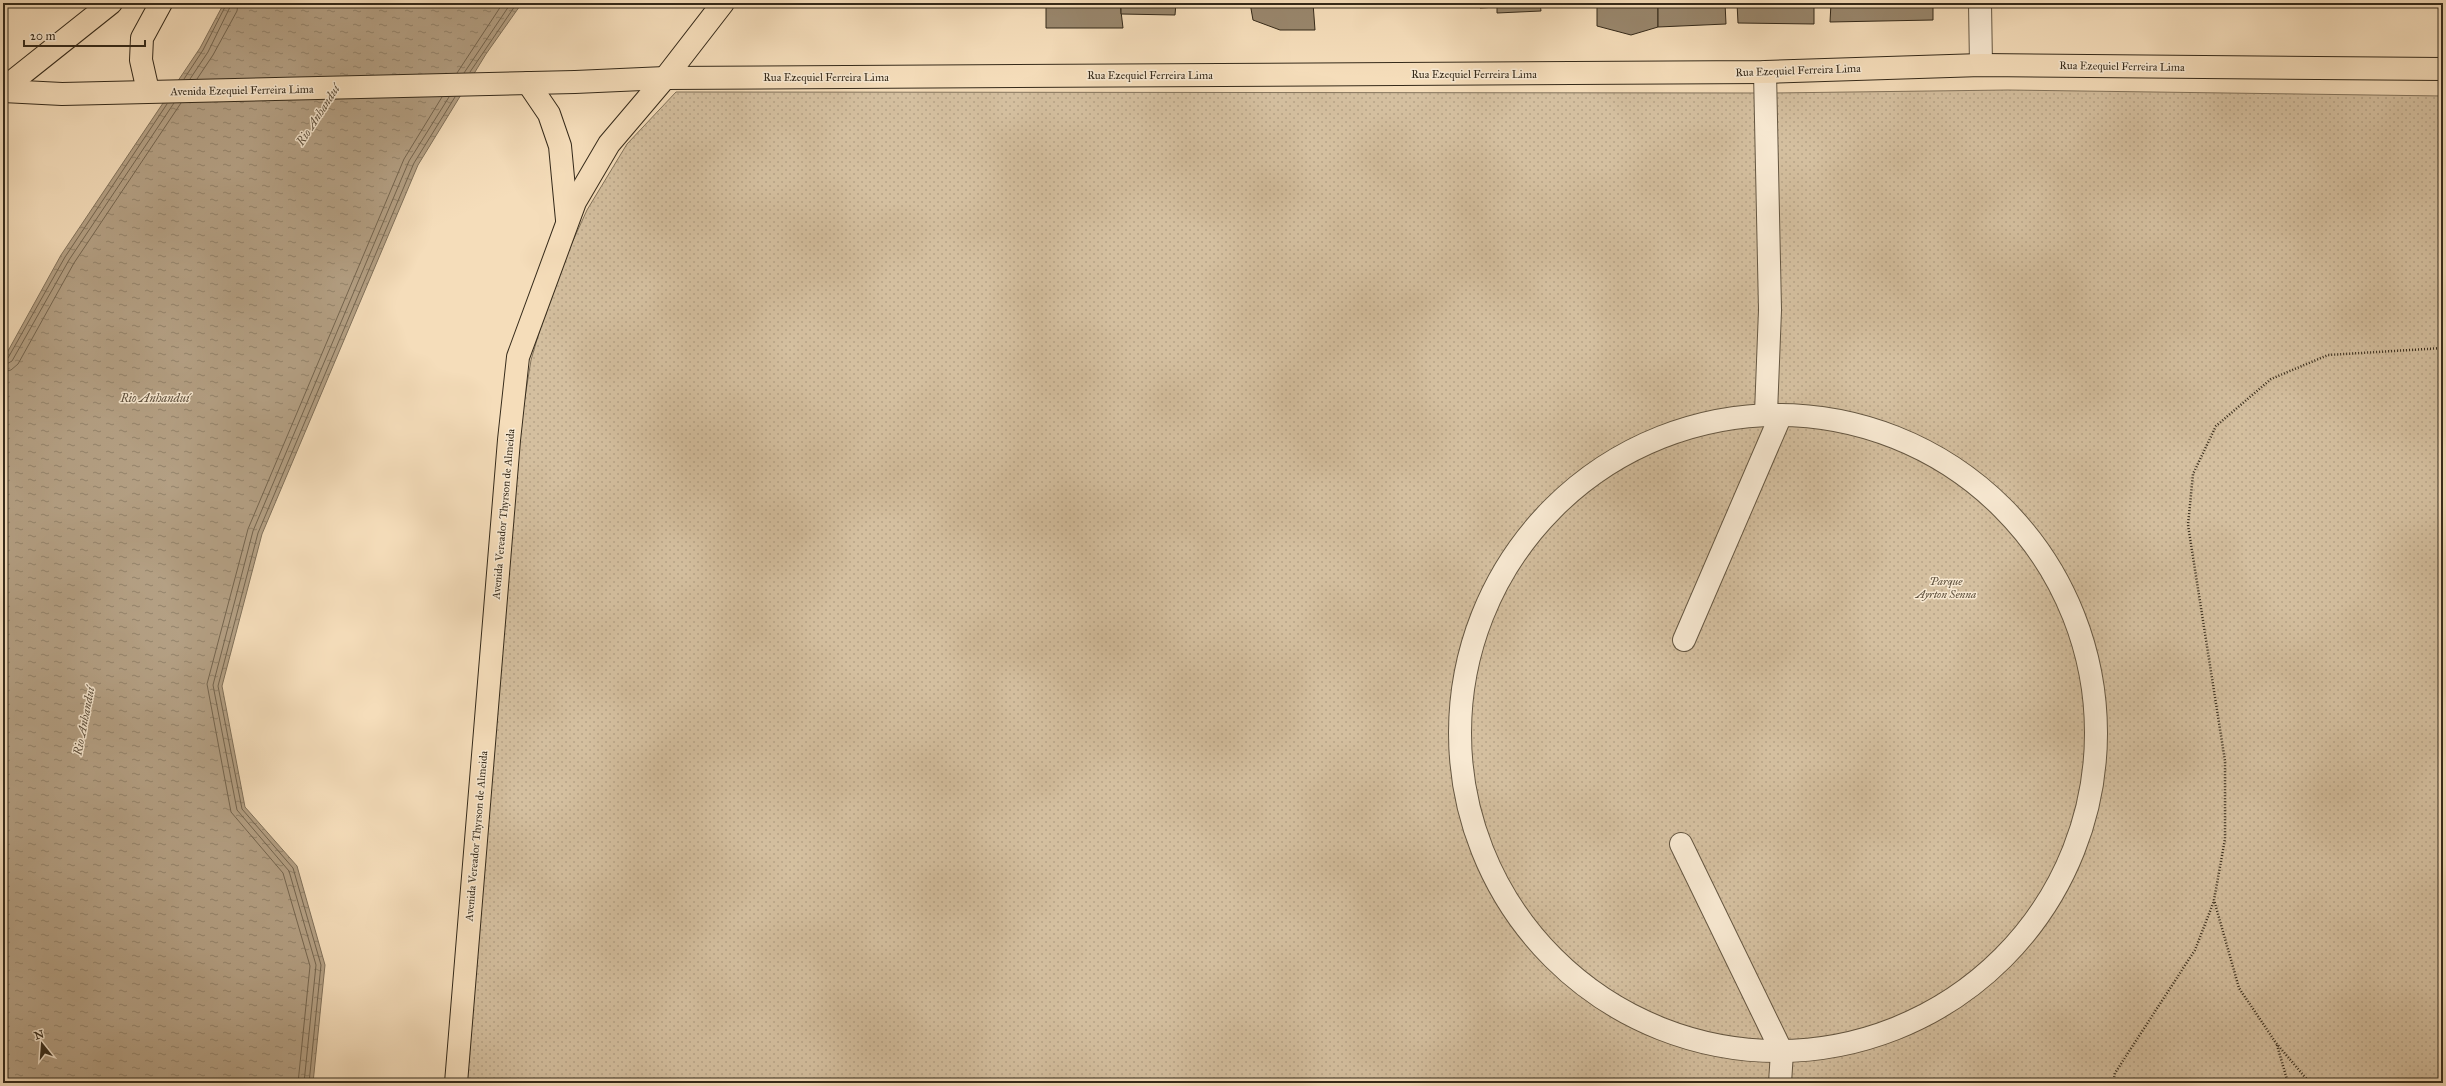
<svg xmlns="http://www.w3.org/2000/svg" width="2446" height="1086" font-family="'IM FELL Great Primer',serif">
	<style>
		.grass { fill: url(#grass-dots); stroke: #84745c }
		.water { fill: url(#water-ripples); stroke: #81715a }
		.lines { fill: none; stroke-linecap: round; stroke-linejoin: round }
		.shore { stroke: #74654f; stroke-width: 1 }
		.building { fill: #99876d; stroke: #352a1a }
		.minor-casing { stroke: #655742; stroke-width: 24 }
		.major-casing { stroke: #352a1a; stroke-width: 24 }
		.path { stroke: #352a1a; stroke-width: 2.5; stroke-dasharray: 1 2; stroke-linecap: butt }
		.minor { stroke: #f8e9d2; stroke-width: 22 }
		.major { stroke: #f5ddba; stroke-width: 22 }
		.labels { text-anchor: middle; stroke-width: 3; stroke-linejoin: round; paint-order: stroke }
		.street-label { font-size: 11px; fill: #352a1a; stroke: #f8e9d2 }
		.park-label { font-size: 11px; font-style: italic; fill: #5d4f3b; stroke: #f8e9d2 }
		.water-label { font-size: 12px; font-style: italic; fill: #5b4d3a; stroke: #f8e9d2 }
	</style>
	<defs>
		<pattern id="grass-dots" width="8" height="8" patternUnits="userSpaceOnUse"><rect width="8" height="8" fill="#d4bf9f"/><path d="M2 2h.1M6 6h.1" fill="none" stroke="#b7a488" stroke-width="1.8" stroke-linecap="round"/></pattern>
		<pattern id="water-ripples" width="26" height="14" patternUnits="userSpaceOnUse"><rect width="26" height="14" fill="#b4a084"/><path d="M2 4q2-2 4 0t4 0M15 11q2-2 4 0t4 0" fill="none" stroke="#93836b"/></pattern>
	</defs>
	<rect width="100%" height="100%" fill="#f5ddba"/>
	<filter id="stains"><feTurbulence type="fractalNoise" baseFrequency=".005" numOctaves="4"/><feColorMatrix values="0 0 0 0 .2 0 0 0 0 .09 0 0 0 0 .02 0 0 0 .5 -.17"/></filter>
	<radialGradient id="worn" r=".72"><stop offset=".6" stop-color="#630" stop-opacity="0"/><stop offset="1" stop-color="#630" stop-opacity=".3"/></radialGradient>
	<!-- grass -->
	<path class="grass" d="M2008 90 2443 96V1083H467L518 441 531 360 554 282 587 210 627 144 676 92 1774 93Z"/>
	<!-- water -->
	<path class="water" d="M224 3H522L486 54 418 165 262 534 222 686 245 807 297 866 325 965 313 1083H3V360L61 255 200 48Z"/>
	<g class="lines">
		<!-- shore -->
		<g class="shore">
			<path d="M470 72 517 3"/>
			<path d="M457 73 503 3"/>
			<path d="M464 73 511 3"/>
			<path d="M184 79 203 50 227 3"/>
			<path d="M190 79 208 52 232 3"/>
			<path d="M197 79 213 55 237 11 238 3"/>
			<path d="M3 361 8 358 65 257 167 104"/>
			<path d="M3 366 12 361 69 260 174 103"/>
			<path d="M3 372 11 370 18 364 74 263 181 103"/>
			<path d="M298 1083 310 966 283 873 231 812 207 684 248 529 404 159 442 97"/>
			<path d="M304 1083 316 965 289 871 237 810 213 685 253 531 409 161 449 97"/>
			<path d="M309 1083 321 965 293 868 242 809 218 686 258 533 414 163 455 97"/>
		</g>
	</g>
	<!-- building -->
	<g class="building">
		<path d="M1046 3H1120L1123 28H1046Z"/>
		<path d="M1121 3H1176L1175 15 1121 14Z"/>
		<path d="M1250 3H1313L1315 30H1280L1253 20Z"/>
		<path d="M1480 3H1540L1541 11 1497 13V7L1480 8Z"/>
		<path d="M1597 3H1658V27L1631 35 1597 26Z"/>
		<path d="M1658 3H1725L1726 24 1658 27Z"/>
		<path d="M1737 3H1814V24L1738 23Z"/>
		<path d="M1831 3H1933V20L1830 22Z"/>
	</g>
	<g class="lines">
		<defs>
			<g id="minor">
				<path d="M1980 3 1981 65"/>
				<path d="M1765 72 1770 310 1766 413"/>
				<circle cx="1778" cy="733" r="318"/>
				<path d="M1684 640 1781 415"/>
				<path d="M1681 844 1782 1052 1780 1083"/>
			</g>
			<g id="major">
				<path d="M528 83 549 114 560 146 567 220"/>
				<path d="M3 89 111 3"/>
				<path d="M3 91 62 94 575 82 665 78 1765 72 1981 65 2443 69"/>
				<path d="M148 91 141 60 142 38 161 3"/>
				<path d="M456 1083 509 440 518 357 575 202 609 144 665 78 723 3"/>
			</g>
		</defs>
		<!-- minor casing -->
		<use href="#minor" class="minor-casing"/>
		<!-- major casing -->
		<use href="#major" class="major-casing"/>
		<!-- path -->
		<g class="path">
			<path d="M2277 1045 2288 1083"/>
			<path d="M2113 1083 2115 1073 2195 950 2214 901"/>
			<path d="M2310 1083 2276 1043 2239 988 2214 900 2225 839V761L2188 525 2193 474 2216 426 2271 379 2328 355 2443 348"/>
		</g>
		<!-- minor -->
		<use href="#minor" class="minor"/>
		<!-- major -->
		<use href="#major" class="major"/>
	</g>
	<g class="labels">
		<!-- street labels -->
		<g class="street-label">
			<text transform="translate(2122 66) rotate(1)" y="4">Rua Ezequiel Ferreira Lima</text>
			<text transform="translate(1798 70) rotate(-2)" y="4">Rua Ezequiel Ferreira Lima</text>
			<text x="1474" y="78">Rua Ezequiel Ferreira Lima</text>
			<text x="1150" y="79">Rua Ezequiel Ferreira Lima</text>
			<text x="826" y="81">Rua Ezequiel Ferreira Lima</text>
			<text transform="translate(242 90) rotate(-1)" y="4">Avenida Ezequiel Ferreira Lima</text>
			<text transform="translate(503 514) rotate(-85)" y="4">Avenida Vereador Thyrson de Almeida</text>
			<text transform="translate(476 836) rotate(-85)" y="4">Avenida Vereador Thyrson de Almeida</text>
		</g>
		<!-- park labels -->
		<g class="park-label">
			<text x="1946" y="585">Parque<tspan x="1946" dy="13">Ayrton Senna</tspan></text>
		</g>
		<!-- water labels -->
		<g class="water-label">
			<text transform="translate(318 115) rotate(-57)" y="4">Rio Anhanduí</text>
			<text x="155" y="402">Rio Anhanduí</text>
			<text transform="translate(84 721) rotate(-79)" y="4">Rio Anhanduí</text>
		</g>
	</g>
	<!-- margin -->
	<rect width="2446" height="1086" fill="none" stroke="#f5ddba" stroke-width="16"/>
	<rect x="4" y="4" width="2438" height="1078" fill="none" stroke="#352a1a" stroke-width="2"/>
	<rect x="8" y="8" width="2430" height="1070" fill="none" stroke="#352a1a"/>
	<!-- north arrow -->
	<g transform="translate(42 1044) rotate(343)" stroke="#f8e9d2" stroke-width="3" paint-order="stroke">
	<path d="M0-3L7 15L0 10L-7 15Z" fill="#352a1a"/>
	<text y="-6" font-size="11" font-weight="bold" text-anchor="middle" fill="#352a1a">N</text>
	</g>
	<!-- scale -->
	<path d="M24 40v6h121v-6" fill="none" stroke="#352a1a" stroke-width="2"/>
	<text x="30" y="40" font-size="12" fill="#352a1a" stroke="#f8e9d2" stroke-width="3" paint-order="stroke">20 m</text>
	<rect width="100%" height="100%" filter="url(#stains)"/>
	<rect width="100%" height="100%" fill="url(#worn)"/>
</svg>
